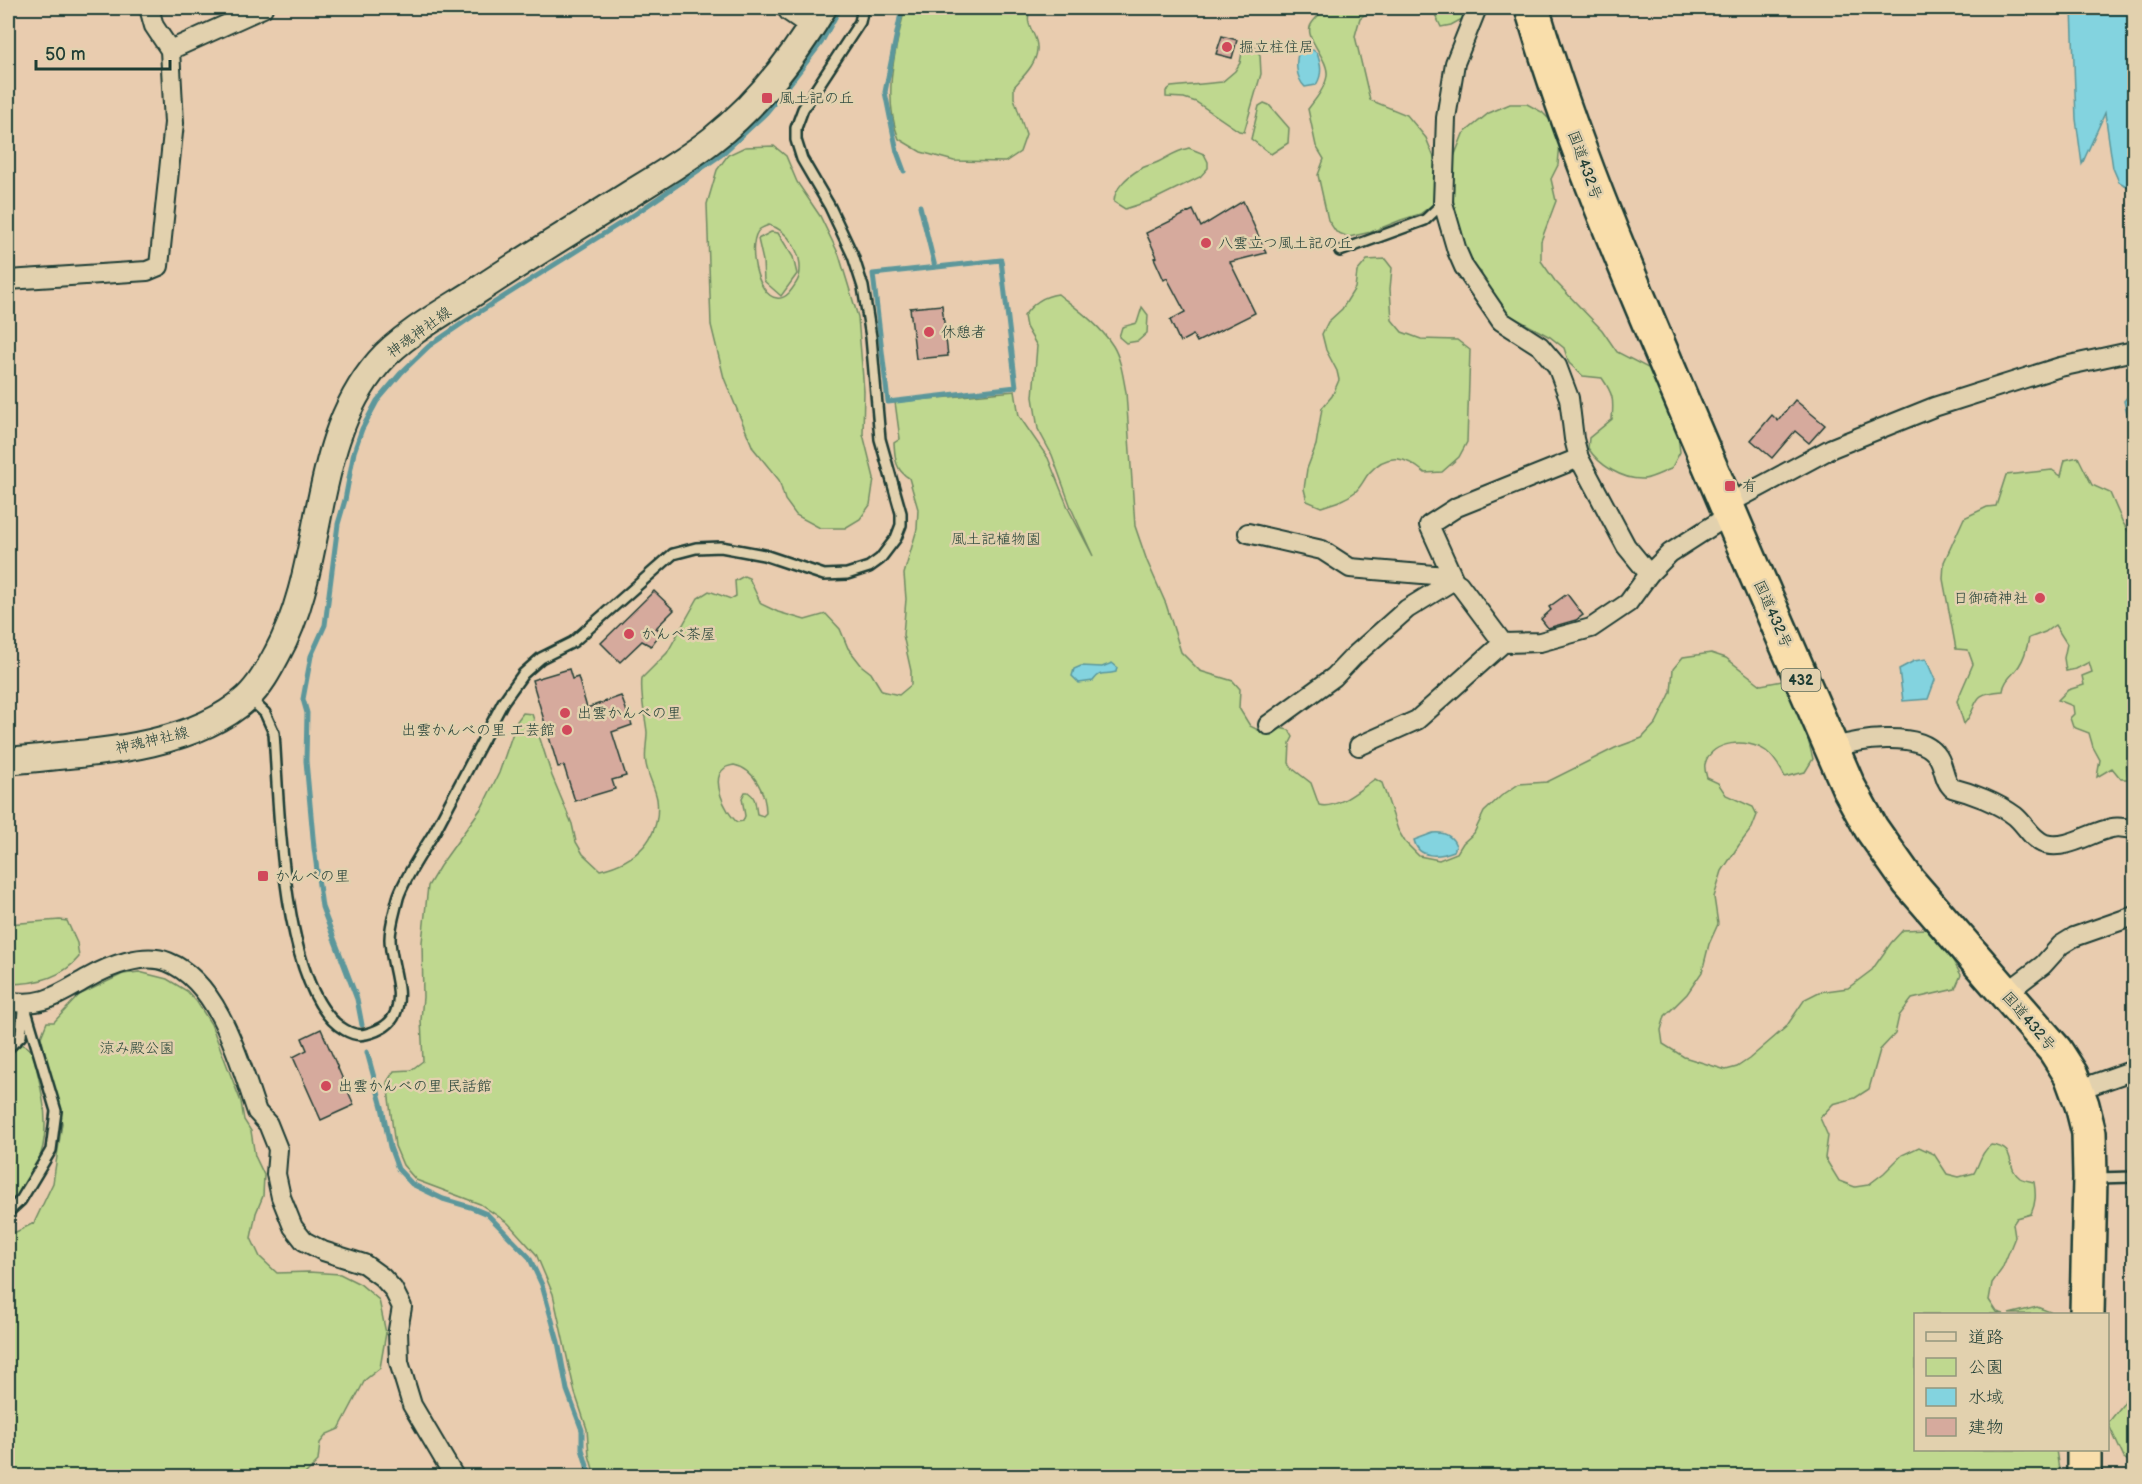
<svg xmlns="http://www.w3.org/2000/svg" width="2142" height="1484" font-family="'Balsamiq Sans','Klee One',sans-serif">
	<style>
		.green { fill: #bfd88f; stroke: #6f8a62; stroke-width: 1.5; fill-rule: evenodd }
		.water { fill: #83d3df; stroke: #5b979b; stroke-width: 1.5 }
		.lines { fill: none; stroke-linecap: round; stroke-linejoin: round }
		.stream { stroke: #5b979b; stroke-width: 5 }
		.building { fill: #d6aa9d; stroke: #1f3d34; stroke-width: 1.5 }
		.lane-casing { stroke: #1f3d34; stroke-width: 14 }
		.street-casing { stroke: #1f3d34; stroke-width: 22 }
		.secondary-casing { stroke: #1f3d34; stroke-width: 30 }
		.highway-casing { stroke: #1f3d34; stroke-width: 38 }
		.lane { stroke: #e2d1ae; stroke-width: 9 }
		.street { stroke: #e2d1ae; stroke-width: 18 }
		.secondary { stroke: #e2d1ae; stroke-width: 26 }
		.highway { stroke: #f9deab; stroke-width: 33 }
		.poi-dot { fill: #d1495b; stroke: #e2d1ae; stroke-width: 2 }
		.labels { text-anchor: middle; stroke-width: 5; stroke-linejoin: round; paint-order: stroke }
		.shield { fill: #e2d1ae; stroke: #5a6959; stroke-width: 1.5 }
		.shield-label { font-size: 14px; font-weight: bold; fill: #1f3d34 }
		.poi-label { font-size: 15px; fill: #1f3d34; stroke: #e2d1ae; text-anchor: start }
		.street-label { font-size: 15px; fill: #1f3d34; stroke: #e2d1ae }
		.park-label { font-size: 15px; fill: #274539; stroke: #e2d1ae }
	</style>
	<rect width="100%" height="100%" fill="#e9ccaf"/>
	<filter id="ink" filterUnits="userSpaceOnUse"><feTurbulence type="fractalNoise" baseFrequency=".0167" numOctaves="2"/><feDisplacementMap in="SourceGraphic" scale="12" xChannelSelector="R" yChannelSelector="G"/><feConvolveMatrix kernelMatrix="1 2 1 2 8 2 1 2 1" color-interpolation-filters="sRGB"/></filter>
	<g filter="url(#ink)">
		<!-- green -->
		<g class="green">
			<path d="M905 8H1035H1031C1022 27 1039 33 1037 50 1036 65 1023 76 1014 87V98L1026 135 1020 152 1005 162 954 161 921 152 899 139C882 96 895 51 905 8Z"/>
			<path d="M1323 8H1375L1360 18 1355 36 1370 100 1407 115 1426 138 1440 172 1436 202 1420 214 1401 220 1371 232 1349 237 1336 232 1328 220 1318 175 1324 159 1316 146 1308 109C1315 100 1325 88 1327 76 1329 59 1306 40 1310 27 1312 20 1321 15 1323 8Z"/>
			<path d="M1432 8H1465L1462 19 1451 25 1441 27Z"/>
			<path d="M1252 43 1260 55 1261 74 1244 132 1239 131 1196 102 1184 98 1166 97V91L1171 87 1222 82 1235 71 1240 63 1243 47 1246 44Z"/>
			<path d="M1264 103 1269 105 1289 128 1288 143 1271 154 1251 139 1259 106Z"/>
			<path d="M1510 104H1527L1542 112 1553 123 1560 143 1558 165 1551 179 1556 201 1541 241V261L1555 281 1602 330 1617 352 1652 370 1673 410 1678 435 1680 452 1671 469C1663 472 1652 478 1644 479 1622 480 1599 465 1588 448L1589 438 1612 419C1614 399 1613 394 1602 378L1583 376 1569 363 1564 348 1550 337 1504 312 1486 290 1481 272 1474 267 1464 253 1457 225 1452 191 1454 157 1463 134 1489 113Z"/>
			<path d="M774 146 786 156 797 182 820 216 839 255 858 317 864 391 863 434 874 478 870 505 860 519 845 528H820L796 515 785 500 779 480 753 448 724 378 711 325 707 204 717 170 728 155 745 147ZM769 225C789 230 804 256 799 277 797 283 793 288 789 293 786 296 782 299 777 298 756 296 746 241 760 229 763 227 766 226 769 225Z"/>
			<path d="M1189 148 1204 154 1208 162V168L1200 177 1153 200 1125 209 1114 202C1114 188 1128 176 1140 169 1145 166 1152 165 1158 162 1168 157 1176 151 1189 148Z"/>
			<path d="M771 232 778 233 793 257 797 274 781 296 764 281 763 261 758 239Z"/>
			<path d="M1385 259 1392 268 1390 289 1392 320 1402 332 1421 339 1457 340 1470 350 1467 442 1459 457 1442 472 1425 473C1406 457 1388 451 1369 473 1364 479 1361 487 1355 492 1345 500 1334 503 1321 507L1307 501 1304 489 1307 469 1316 445 1322 408 1332 396 1339 380 1337 371 1326 350 1322 334 1328 322 1342 309 1355 288 1357 272 1367 260Z"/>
			<path d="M1058 294C1077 309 1100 325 1113 346 1121 359 1123 377 1126 392L1135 526 1147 561 1166 604 1181 652 1200 671 1233 681 1240 689 1239 708 1250 726 1260 731 1279 728 1289 730 1293 737 1290 743 1289 763 1293 769 1311 783 1319 805C1337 810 1360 789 1375 779L1382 783 1398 830 1405 842 1419 856 1439 860 1457 853 1463 843 1474 833 1484 812 1501 796 1519 784 1547 782 1615 748 1642 738 1656 723 1664 707 1671 692 1673 669 1683 657 1711 653 1726 658 1761 685 1782 681C1801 703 1806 732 1813 759L1805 772 1785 777C1780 767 1775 758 1766 751 1748 738 1711 740 1705 764 1704 768 1706 774 1707 778L1718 783 1726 795 1753 807 1757 815 1752 828 1739 845 1722 871 1714 897 1718 924 1709 944 1702 972 1687 994 1665 1016 1661 1030 1663 1044 1684 1057 1726 1070 1737 1067 1749 1059 1786 1027 1805 999 1819 992 1848 988 1872 970 1891 943 1903 930 1926 929 1944 945 1961 975 1955 989 1912 999 1899 1016 1895 1034 1880 1050 1869 1089 1855 1098 1833 1104 1820 1118 1828 1136 1825 1158 1839 1181 1855 1187 1868 1185 1884 1173 1902 1155 1919 1147 1934 1154 1947 1174 1959 1177 1974 1173C1980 1163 1981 1152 1991 1145 2019 1148 2004 1166 2020 1178 2023 1180 2030 1181 2034 1182 2036 1194 2036 1203 2031 1214L2017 1218 2013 1224 2015 1237 2002 1269 1992 1283 1989 1300 1997 1312 2004 1314H1916V1450H2056L2060 1476H595L589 1455 587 1429 575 1393 553 1294 536 1254 508 1223 480 1204 416 1180 403 1165 395 1146 387 1082 394 1071 411 1070 423 1061 421 1020 423 997 422 942 428 886 440 866 482 807 499 773 517 721 523 713 532 714 552 776 572 824 576 842 583 854 600 870C635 862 662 839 657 799 655 788 648 776 646 764 644 754 647 743 647 732 645 714 640 697 642 678L667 653 698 598 709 591 731 599 736 596 735 581 744 576 749 578 761 604 778 612 805 620 826 614 840 629 848 648 862 666 871 673 882 691 899 695 911 685V671L903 635 906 599 904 574 917 529 918 509 909 478C895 470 895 458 894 443L900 439 895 402 1015 391 1019 416 1048 458 1069 510 1093 556 1072 510 1052 455 1038 429 1033 397 1037 346 1026 327 1024 316C1032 304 1043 296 1058 294ZM734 765C755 769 766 794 766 813L763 816 757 814C755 805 757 798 748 792H745L742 798 745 816 743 821 737 822C726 813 709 779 725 768 725 767 734 765 734 765Z"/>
			<path d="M1142 307 1148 315 1147 333 1138 341 1126 343 1119 337 1122 327 1137 323Z"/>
			<path d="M2078 457 2092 485 2110 493 2123 523 2134 540V749L2126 762 2128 779H2121L2112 768 2097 777 2100 760 2093 747 2089 733 2073 727 2070 718 2074 714 2073 706 2058 700 2068 690 2084 685 2082 676 2092 672 2089 662 2076 669 2066 671 2064 658 2067 644 2055 625 2045 632 2029 638C2027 648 2025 657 2019 666 2013 675 2004 680 2003 691 1968 693 1981 704 1964 724L1957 701 1973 664 1968 650 1956 649 1943 579 1944 562 1964 518 1987 507 1996 506 2006 475 2052 470 2061 476 2065 460Z"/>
			<path d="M60 920 67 921 77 943 79 957C62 978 33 984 8 984V924Z"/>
			<path d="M139 972 167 979 187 991 197 1002 211 1024 241 1102 244 1120 251 1131 255 1156 264 1175 263 1196 256 1213 251 1238 260 1257 277 1273 309 1272 340 1274 360 1284 379 1300 386 1333 380 1368 365 1380 339 1429 327 1434 320 1443 318 1461 303 1476H8V1232H16L34 1223 53 1183 62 1123 41 1037 47 1022H54L79 995 123 974Z"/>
			<path d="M8 1039 26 1046 33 1052C40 1086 52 1122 40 1157 34 1173 21 1189 11 1204L8 1205Z"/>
			<path d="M2037 1307 2055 1314H2009Z"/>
			<path d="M2134 1356V1465L2124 1458 2108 1423 2124 1403 2131 1385V1359Z"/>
		</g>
		<!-- water -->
		<g class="water">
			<path d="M2072 8H2134V208L2132 189 2119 182 2113 168 2105 113 2082 164 2076 119Z"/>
			<path d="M1307 46 1317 53C1321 65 1323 74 1316 85L1305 87C1295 77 1295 60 1300 48Z"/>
			<path d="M2134 389V441L2124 401Z"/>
			<path d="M1926 659 1935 680 1928 699 1903 701 1899 669 1914 661Z"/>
			<path d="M1112 663 1117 667 1116 672C1104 676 1102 669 1093 681L1079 683 1072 676 1074 669 1081 666 1102 667Z"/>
			<path d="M1433 833C1444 832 1452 835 1456 846L1454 851C1439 857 1418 859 1414 840Z"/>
		</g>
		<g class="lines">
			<!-- stream -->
			<g class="stream">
				<path d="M902 8 885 92 897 152 904 171"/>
				<path d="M920 206 935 267"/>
				<path d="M1001 260 1016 387 888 402 873 274Z"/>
				<path d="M362 1025 357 999 322 907 314 848 306 761 307 713 303 699 311 656 325 625 338 524 345 500 354 452 362 429 377 401 401 373 429 346 473 316 635 214 721 155 766 113 788 86 821 43 840 8"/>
				<path d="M367 1052 382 1107 390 1147 398 1169 412 1184 443 1199 470 1207 487 1214 529 1257 542 1285 558 1342 567 1390 582 1430V1449L590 1476"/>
			</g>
		</g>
		<!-- building -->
		<g class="building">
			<path d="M1222 36 1237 40 1232 58 1216 54Z"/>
			<path d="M1243 201 1266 253 1230 262 1255 313 1197 342 1193 335 1180 342 1170 320 1185 312 1167 278 1164 280 1154 258 1157 257 1146 233 1193 210 1201 227Z"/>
			<path d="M942 305 948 356 916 359 910 308Z"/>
			<path d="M1795 400 1825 425 1809 443 1795 431 1772 458 1751 440 1772 415 1778 421Z"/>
			<path d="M654 591 674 610 656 628 662 631 651 646 642 641 620 662 601 643Z"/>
			<path d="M1567 594 1583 615 1576 620 1548 628 1541 619 1551 610 1549 607Z"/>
			<path d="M569 669 572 679 578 677 587 708 621 696 632 725 612 732 626 776 612 780 615 789 575 801 564 766 558 767 532 680Z"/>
			<path d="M321 1029 354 1105 321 1120 293 1057 307 1050 302 1038Z"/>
		</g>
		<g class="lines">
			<defs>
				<g id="lane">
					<path d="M1340 251 1425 220 1443 203"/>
					<path d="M250 699 265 713 274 733C279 801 281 994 345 1030 352 1034 358 1036 366 1034 378 1031 390 1026 395 1014 405 991 390 963 390 939 390 926 395 911 398 898 403 880 425 848 435 831 458 788 480 745 503 702L523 674 541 658 573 642 673 554 696 548 721 547 764 555 824 575 847 574 869 567 880 559 896 538 901 525V513L880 439 871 337 863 287 853 256 830 207 802 159 796 140V128L803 109 860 22 863 8"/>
					<path d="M8 1048 21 1036 23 1010"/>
					<path d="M2096 1178 2134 1177"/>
					<path d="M8 1212 21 1200 51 1150 56 1111 24 1004"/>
				</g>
				<g id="street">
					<path d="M786 8 789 12 811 27"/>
					<path d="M1477 8 1455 63 1446 118 1443 203 1457 251 1464 267 1501 321 1540 346 1557 366 1569 398 1574 439 1579 458 1626 546 1649 574"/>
					<path d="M170 50 263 8"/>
					<path d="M8 280 147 271 159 266 174 123 170 50 154 26 149 8"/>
					<path d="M1726 505 1832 448 1934 407 2060 367 2134 351"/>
					<path d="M1248 533 1322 550 1350 568 1446 576 1459 584 1503 643"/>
					<path d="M1268 725 1334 677 1354 656 1407 609 1454 580 1429 525 1457 507 1579 458"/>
					<path d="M1359 746 1417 720 1503 643 1540 642 1591 628 1628 603 1649 574 1670 553 1729 515"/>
					<path d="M1831 748C1857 740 1917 730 1936 754 1945 764 1942 778 1952 788 1972 793 1998 803 2015 816 2026 825 2031 839 2045 844 2068 850 2090 832 2112 828 2119 826 2127 829 2134 829"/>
					<path d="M2005 994 2043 965 2061 945 2074 937 2134 916"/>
					<path d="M8 1001C43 1008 59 994 88 978 109 966 144 952 168 962 220 983 240 1064 257 1112L268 1124 278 1149 276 1174 281 1197 293 1227 304 1241 323 1251 364 1264 382 1277 393 1289 402 1307 398 1330 399 1362 412 1405 454 1476"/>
					<path d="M2077 1090 2134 1070"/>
				</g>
				<path id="secondary" d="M8 761C82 753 189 751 247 698 260 686 269 669 277 654 327 563 308 444 379 362 403 334 448 310 480 289 528 257 578 227 627 196 656 178 685 161 712 140 758 104 794 57 823 8"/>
				<g id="highway">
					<path d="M1532 8C1570 137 1622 260 1675 384 1732 519 1790 654 1849 788L1871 828 1909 882 2055 1050 2071 1075 2082 1105 2089 1133 2090 1178 2087 1314"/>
					<path d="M2084 1450V1476"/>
				</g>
			</defs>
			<!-- lane casing -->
			<use href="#lane" class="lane-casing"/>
			<!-- street casing -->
			<use href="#street" class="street-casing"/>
			<!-- secondary casing -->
			<use href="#secondary" class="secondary-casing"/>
			<!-- highway casing -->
			<use href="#highway" class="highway-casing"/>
			<!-- lane -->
			<use href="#lane" class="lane"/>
			<!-- street -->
			<use href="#street" class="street"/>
			<!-- secondary -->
			<use href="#secondary" class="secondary"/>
			<!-- highway -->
			<use href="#highway" class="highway"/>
		</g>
	</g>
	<!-- markers -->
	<g class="poi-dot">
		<circle cx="1227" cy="47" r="6"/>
		<rect x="761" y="92" width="12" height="12" rx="3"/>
		<circle cx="1206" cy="243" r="6"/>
		<circle cx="929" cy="332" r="6"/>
		<rect x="1724" y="480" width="12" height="12" rx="3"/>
		<circle cx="2040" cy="598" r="6"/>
		<circle cx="629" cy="634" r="6"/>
		<circle cx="565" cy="713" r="6"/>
		<circle cx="567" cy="730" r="6"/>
		<rect x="257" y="870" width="12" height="12" rx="3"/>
		<circle cx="326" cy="1086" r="6"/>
	</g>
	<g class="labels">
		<!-- shield labels -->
		<rect class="shield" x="1781.5" y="669" width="39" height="22" rx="4.5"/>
		<g class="shield-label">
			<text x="1801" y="685">432</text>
		</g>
		<!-- poi labels -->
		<g class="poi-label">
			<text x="1239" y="52">掘立柱住居</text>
			<text x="779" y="103">風土記の丘</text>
			<text x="1218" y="248">八雲立つ風土記の丘</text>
			<text x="941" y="337">休憩者</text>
			<text x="1742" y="491">有</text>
			<text x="2028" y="603" text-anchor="end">日御碕神社</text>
			<text x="641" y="639">かんべ茶屋</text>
			<text x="577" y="718">出雲かんべの里</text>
			<text x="555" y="735" text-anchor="end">出雲かんべの里 工芸館</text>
			<text x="275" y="881">かんべの里</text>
			<text x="338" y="1091">出雲かんべの里 民話館</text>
		</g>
		<!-- street labels -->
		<g class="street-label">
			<text transform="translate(1585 165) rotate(70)" y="5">国道432号</text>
			<text transform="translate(419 332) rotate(-36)" y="5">神魂神社線</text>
			<text transform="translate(1773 614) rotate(66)" y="5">国道432号</text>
			<text transform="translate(152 740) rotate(-13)" y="5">神魂神社線</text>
			<text transform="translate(2029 1021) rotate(49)" y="5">国道432号</text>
		</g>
		<!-- park labels -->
		<g class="park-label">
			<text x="996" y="544">風土記植物園</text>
			<text x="137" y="1053">涼み殿公園</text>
		</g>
	</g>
	<!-- margin -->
	<rect width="2142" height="1484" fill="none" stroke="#e2d1ae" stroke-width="30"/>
	<rect x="15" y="15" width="2112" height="1454" fill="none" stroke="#1f3d34" stroke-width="2" filter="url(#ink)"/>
	<!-- legend -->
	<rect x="1914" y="1313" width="195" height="138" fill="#e2d1ae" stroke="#94967d" stroke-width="1.5"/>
	<rect x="1926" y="1332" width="30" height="9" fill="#e2d1ae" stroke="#94967d" stroke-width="1.5"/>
	<text x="1968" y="1343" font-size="18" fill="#1f3d34">道路</text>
	<rect x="1926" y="1358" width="30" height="18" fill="#bfd88f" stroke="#94967d" stroke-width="1.5"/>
	<text x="1968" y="1373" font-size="18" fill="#1f3d34">公園</text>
	<rect x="1926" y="1388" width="30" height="18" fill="#83d3df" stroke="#94967d" stroke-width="1.5"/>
	<text x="1968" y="1403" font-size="18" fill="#1f3d34">水域</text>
	<rect x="1926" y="1418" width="30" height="18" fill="#d6aa9d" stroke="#94967d" stroke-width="1.5"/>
	<text x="1968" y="1433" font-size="18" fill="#1f3d34">建物</text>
	<!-- scale -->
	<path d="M36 60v9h134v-9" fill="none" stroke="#1f3d34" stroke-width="3"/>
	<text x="45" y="60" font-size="18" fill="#1f3d34" stroke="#e2d1ae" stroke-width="4.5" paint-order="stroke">50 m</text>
</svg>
